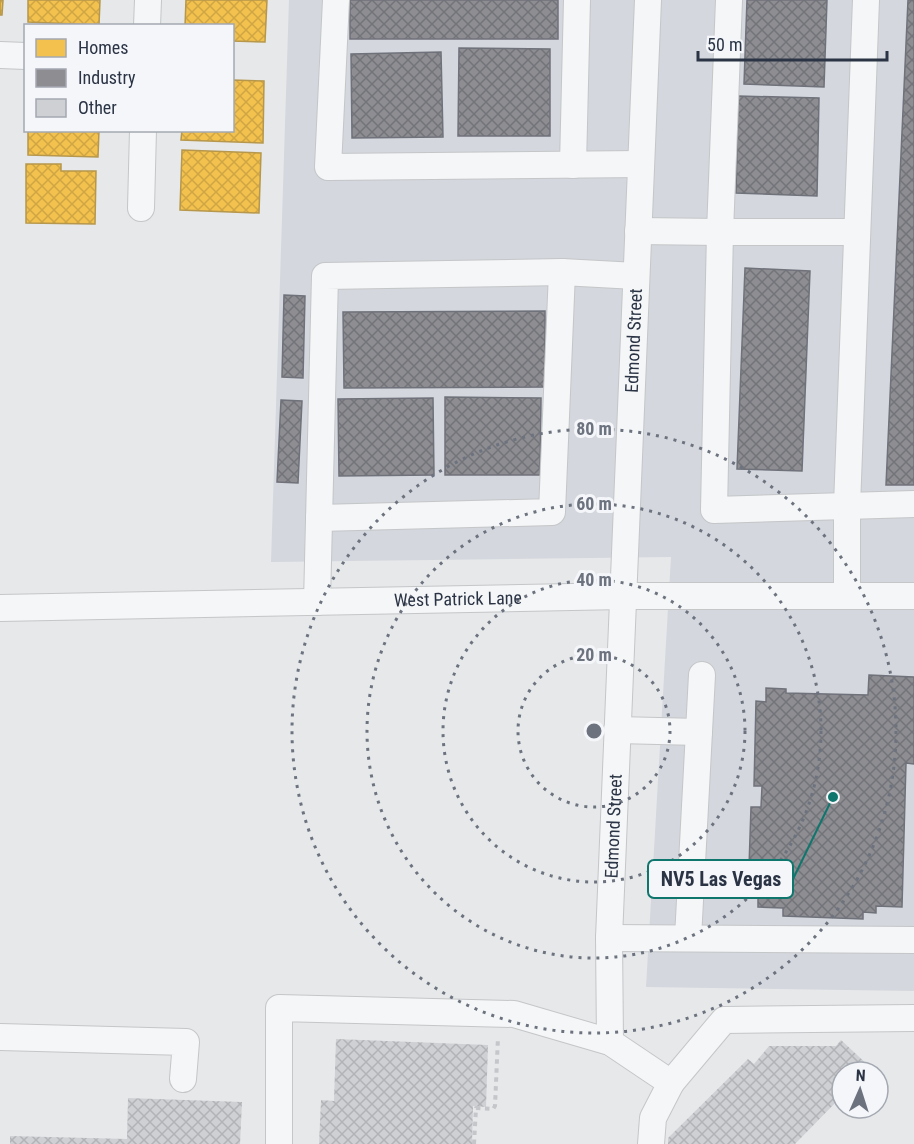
<svg xmlns="http://www.w3.org/2000/svg" width="914" height="1144" font-family="'Roboto Condensed',sans-serif">
	<style>
		.built { fill: #d4d7dd }
		.homes { fill: url(#homes-cross-hatch); stroke: #b6974b; stroke-width: 1.5 }
		.industry { fill: url(#industry-cross-hatch); stroke: #70727b; stroke-width: 1.5 }
		.building { fill: url(#building-cross-hatch) }
		.lines { fill: none; stroke-linecap: round; stroke-linejoin: round }
		.minor-casing { stroke: #c4c6c8; stroke-width: 28 }
		.path { stroke: #c5c6ca; stroke-width: 4; stroke-dasharray: 4.5 4.5; stroke-linecap: butt }
		.minor { stroke: #f5f6f7; stroke-width: 26 }
		.ring { fill: none; stroke: #6c737f; stroke-width: 3; stroke-dasharray: 3 6 }
		.labels { text-anchor: middle; stroke-width: 6; stroke-linejoin: round; paint-order: stroke }
		.street-label { font-size: 18px; fill: #2b3445; stroke: #f4f6f9 }
		.centre { fill: #6c737f; stroke: #f4f6f9; stroke-width: 3 }
		.ring-label { font-size: 18px; text-anchor: middle; font-weight: bold; fill: #6c737f; stroke: #f4f6f9; stroke-width: 6; stroke-linejoin: round; paint-order: stroke }
		.leader { fill: none; stroke: #0f766e; stroke-width: 2 }
		.callout-dot { fill: #0f766e; stroke: #f4f6f9; stroke-width: 2 }
		.callout { fill: #f4f6f9; stroke: #0f766e; stroke-width: 2 }
		.callout-label { font-size: 20px; text-anchor: middle; font-weight: bold; fill: #2b3445 }
	</style>
	<defs>
		<pattern id="homes-cross-hatch" width="8" height="8" patternUnits="userSpaceOnUse" patternTransform="scale(1.5)"><rect width="8" height="8" fill="#f2c14e"/><path d="M0 0l8 8M0 8l8-8" fill="none" stroke="#d0a645"/></pattern>
		<pattern id="industry-cross-hatch" width="8" height="8" patternUnits="userSpaceOnUse" patternTransform="scale(1.5)"><rect width="8" height="8" fill="#8d8d92"/><path d="M0 0l8 8M0 8l8-8" fill="none" stroke="#737479"/></pattern>
		<pattern id="building-cross-hatch" width="8" height="8" patternUnits="userSpaceOnUse" patternTransform="scale(1.5)"><rect width="8" height="8" fill="#ced0d3"/><path d="M0 0l8 8M0 8l8-8" fill="none" stroke="#b1b3b6"/></pattern>
	</defs>
	<rect width="100%" height="100%" fill="#e6e8ea"/>
	<!-- built -->
	<path class="built" d="M289 0H914V991L646 987 671 557 271 562Z"/>
	<!-- homes -->
	<g class="homes">
		<path d="M0 0H3L2 15H0Z"/>
		<path d="M28 0H100L99 25 28 22Z"/>
		<path d="M186 0H267L265 42 232 41V26H185Z"/>
		<path d="M232 80 264 81 263 143 181 140 182 130H232Z"/>
		<path d="M28 130H99L98 157 28 155Z"/>
		<path d="M182 150 261 153 259 213 180 210Z"/>
		<path d="M26 164H61V171H96L95 224 26 223Z"/>
	</g>
	<!-- industry -->
	<g class="industry">
		<rect x="350" y="0" width="208" height="39"/>
		<path d="M747 0H827L824 87 744 84Z"/>
		<path d="M908 0H914V485H886Z"/>
		<path d="M459 48 550 49V136H458Z"/>
		<path d="M441 52 443 137 352 138 351 54Z"/>
		<path d="M738 96 819 98 817 196 736 193Z"/>
		<path d="M745 268 810 271 802 471 737 469Z"/>
		<path d="M284 295 305 296 303 378 282 377Z"/>
		<path d="M545 311V387L344 388 343 312Z"/>
		<path d="M445 397 541 398 540 475H445Z"/>
		<path d="M433 398 434 475 339 476 338 399Z"/>
		<path d="M281 400 302 401 298 483 277 482Z"/>
		<path d="M869 675 914 677V764L906 763 902 907 876 906V913L863 912V919L783 916V908L758 907V898L748 897 751 807H761L762 786H754L756 701 766 702V688L786 689V693L868 695Z"/>
	</g>
	<!-- building -->
	<g class="building">
		<path d="M336 1039 488 1045 486 1107 473 1106 472 1144H319L321 1100 334 1101Z"/>
		<path d="M841 1040 870 1067 866 1072H842V1096L795 1144H668V1138L748 1059 754 1064 769 1046H836Z"/>
		<path d="M128 1098 242 1102 240 1144H10V1136L127 1139Z"/>
	</g>
	<g class="lines">
		<defs>
			<g id="minor">
				<path d="M336 0 328 167 641 164"/>
				<path d="M729 0 720 232 714 510 914 504"/>
				<path d="M147 26 148 0"/>
				<path d="M0 55 26 56"/>
				<path d="M573 165 577 0"/>
				<path d="M141 208 143 130"/>
				<path d="M638 231 720 232H857"/>
				<path d="M319 518 552 512 562 272"/>
				<path d="M847 596V506L866 0"/>
				<path d="M317 602 325 276 562 272 636 276"/>
				<path id="s1" d="M0 608 623 596H914"/>
				<path d="M617 730 699 732"/>
				<path d="M609 938 914 940"/>
				<path d="M688 938 702 675"/>
				<path d="M0 1037 186 1042 183 1079"/>
				<path id="s2" d="M610 1042 609 938 648 0"/>
				<path d="M671 1083 724 1020 914 1018"/>
				<path d="M279 1144V1008L514 1014 610 1042 671 1083 653 1118 651 1144"/>
			</g>
		</defs>
		<!-- minor casing -->
		<use href="#minor" class="minor-casing"/>
		<!-- path -->
		<path class="path" d="M474 1144 476 1108 493 1109 495 1106 498 1037"/>
		<!-- minor -->
		<use href="#minor" class="minor"/>
	</g>
	<!-- distance rings -->
	<g class="ring">
		<circle cx="594" cy="731" r="76"/>
		<circle cx="594" cy="731" r="151"/>
		<circle cx="594" cy="731" r="227"/>
		<circle cx="594" cy="731" r="302"/>
	</g>
	<g class="labels">
		<!-- street labels -->
		<g class="street-label">
			<text dy="6" stroke="none"><textPath href="#s2" startOffset="702">Edmond Street</textPath></text>
			<text dy="6" stroke="none"><textPath href="#s1" startOffset="458">West Patrick Lane</textPath></text>
			<text dy="6" stroke="none"><textPath href="#s2" startOffset="216">Edmond Street</textPath></text>
		</g>
	</g>
	<circle cx="594" cy="731" r="9" class="centre"/>
	<g class="ring-label">
		<text x="594" y="435">80 m</text>
		<text x="594" y="510">60 m</text>
		<text x="594" y="586">40 m</text>
		<text x="594" y="661">20 m</text>
	</g>
	<!-- callouts -->
	<path class="leader" d="M833 797L793 879"/>
	<circle class="callout-dot" cx="833" cy="797" r="6"/>
	<rect class="callout" x="648" y="860" width="145" height="38" rx="6"/>
	<g class="callout-label">
		<text x="721" y="886">NV5 Las Vegas</text>
	</g>
	<!-- legend -->
	<rect x="24" y="24" width="210" height="108" fill="#f4f6f9" stroke="#a4a8b1" stroke-width="1.5"/>
	<rect x="36" y="39" width="30" height="18" fill="#f2c14e" stroke="#a4a8b1" stroke-width="1.5"/>
	<text x="78" y="54" font-size="18" fill="#2b3445">Homes</text>
	<rect x="36" y="69" width="30" height="18" fill="#8d8d92" stroke="#a4a8b1" stroke-width="1.5"/>
	<text x="78" y="84" font-size="18" fill="#2b3445">Industry</text>
	<rect x="36" y="99" width="30" height="18" fill="#ced0d3" stroke="#a4a8b1" stroke-width="1.5"/>
	<text x="78" y="114" font-size="18" fill="#2b3445">Other</text>
	<!-- north arrow -->
	<g transform="translate(860 1090) rotate(3)"><circle r="28" fill="#f4f6f9" stroke="#a4a8b1" stroke-width="1.5"/>
	<path d="M0-4.5L10 22L0 15L-10 22Z" fill="#6c737f"/>
	<text y="-9" font-size="16" font-weight="bold" text-anchor="middle" fill="#2b3445">N</text>
	</g>
	<!-- scale -->
	<path d="M698 51v9h189v-9" fill="none" stroke="#2b3445" stroke-width="3"/>
	<text x="707" y="51" font-size="18" fill="#2b3445" stroke="#f4f6f9" stroke-width="4.5" paint-order="stroke">50 m</text>
</svg>
